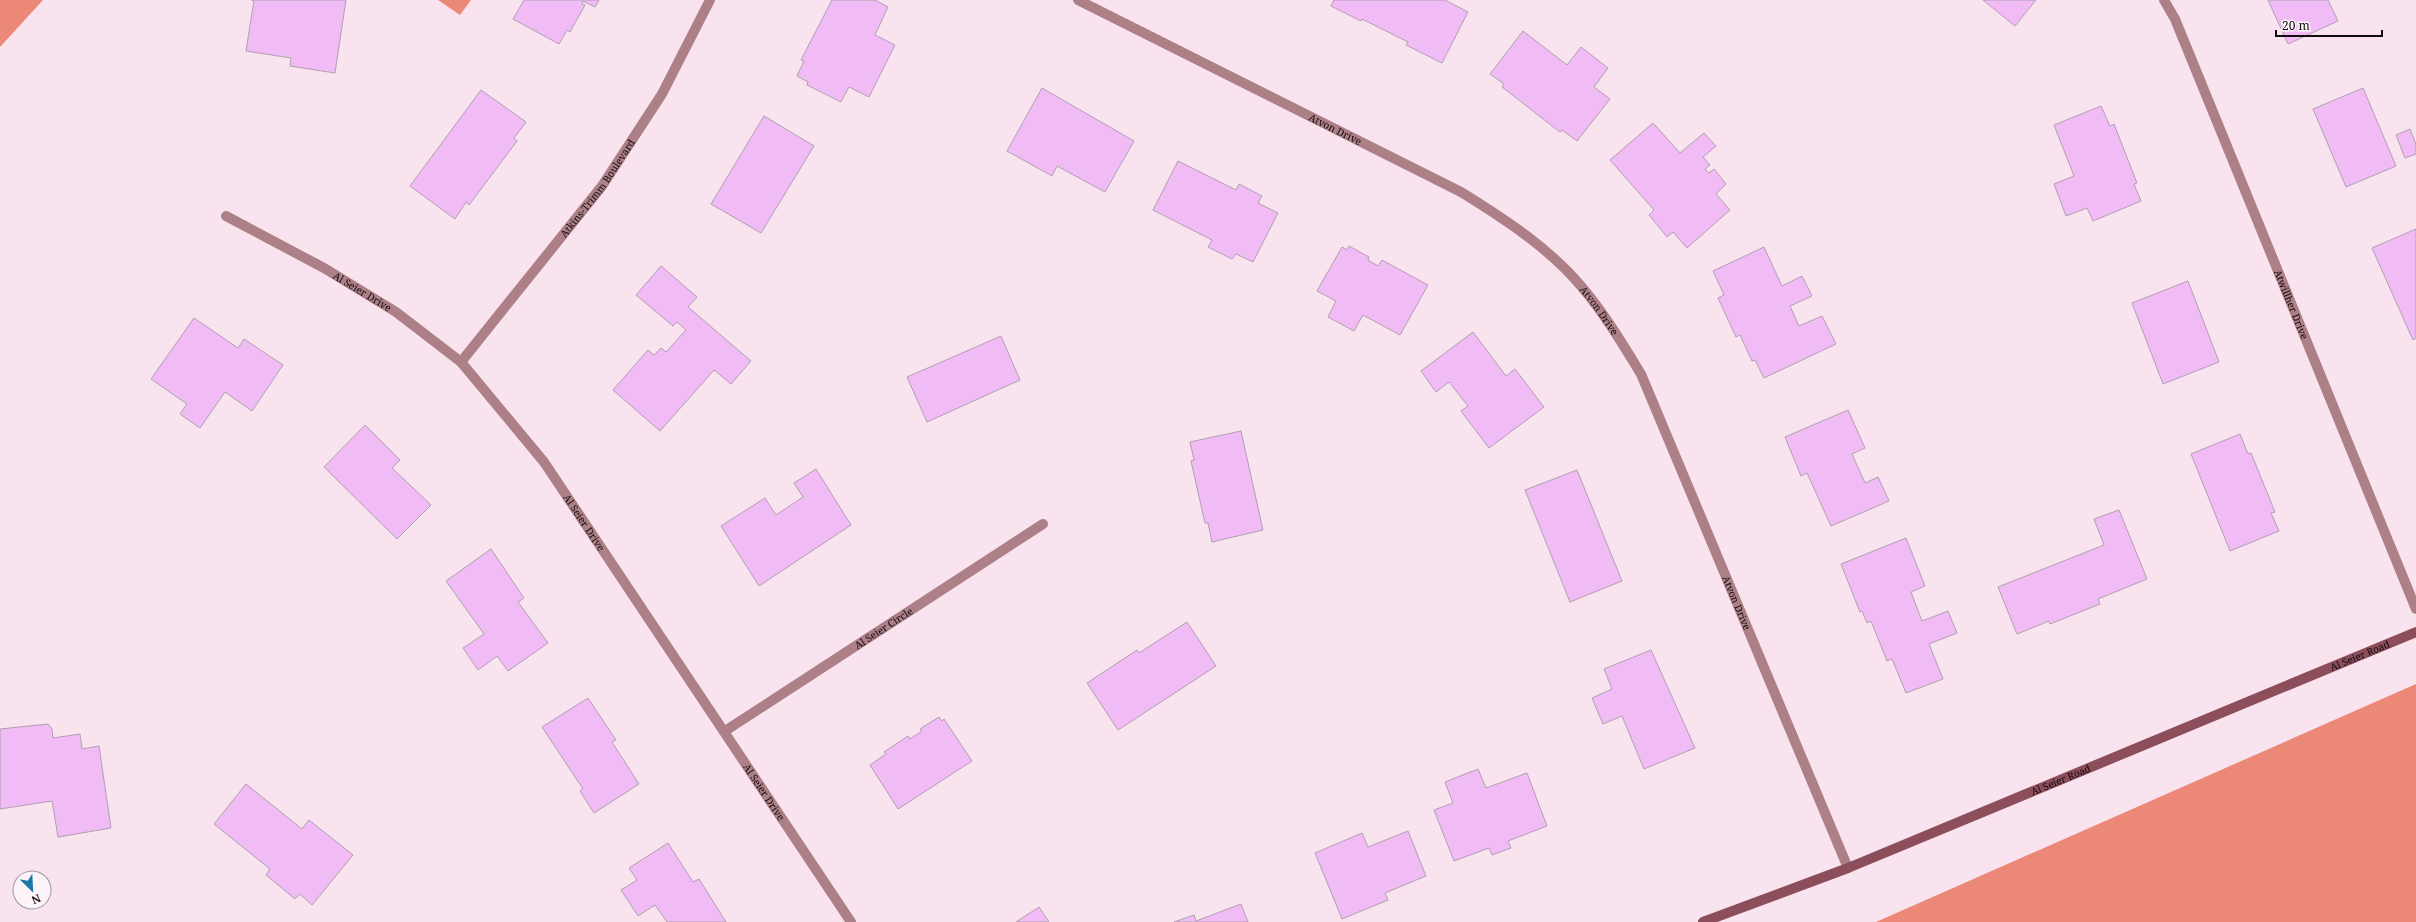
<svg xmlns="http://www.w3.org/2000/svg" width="2416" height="922" font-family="'Noto Serif',serif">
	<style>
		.forest { fill: #eb8878 }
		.building { fill: #f1bbf6; stroke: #afa0b0 }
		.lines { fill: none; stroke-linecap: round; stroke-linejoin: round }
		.street { stroke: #ad8088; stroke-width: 10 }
		.secondary { stroke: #8b4e5a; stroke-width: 10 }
		.labels { text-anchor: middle; stroke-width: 3.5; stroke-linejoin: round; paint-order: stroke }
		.street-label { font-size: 10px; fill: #110a0e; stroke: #fdf4f9 }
	</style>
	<rect width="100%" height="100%" fill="#f9e3ee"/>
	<!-- forest -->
	<g class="forest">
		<path d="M0 0H43L0 47Z"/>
		<path d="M438 0H471L460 15Z"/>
		<path d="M2416 684V922H1876Z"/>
	</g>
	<!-- building -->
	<g class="building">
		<path d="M251 0H346L335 73 290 66 291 58 246 51 254 0Z"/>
		<path d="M524 0H599L595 7 583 1 582 4 585 5 570 32 567 30 559 44 513 19Z"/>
		<path d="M832 0H875L888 7 875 35 895 45 869 97 849 87 841 102 807 85 808 82 797 76 804 61 801 60Z"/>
		<path d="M1334 0H1445L1468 12 1442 63 1406 45 1408 42 1362 19 1361 21 1331 6Z"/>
		<path d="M1983 0H2036L2015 26Z"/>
		<path d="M2268 0H2328L2338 21 2288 44Z"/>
		<path d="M1523 31 1567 65 1581 47 1608 68 1594 87 1610 99 1577 141 1562 130 1560 132 1502 87 1504 84 1490 74Z"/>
		<path d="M1042 88 1134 141 1105 192 1057 166 1052 176 1007 151Z"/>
		<path d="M2363 88 2396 166 2346 187 2313 109Z"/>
		<path d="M481 90 526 122 514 138 517 141 469 205 466 202 455 219 410 186Z"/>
		<path d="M2101 106 2110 126 2114 124 2137 183 2134 184 2141 201 2093 221 2087 208 2066 216 2054 184 2074 176 2054 125Z"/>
		<path d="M764 116 814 146 761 233 711 204Z"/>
		<path d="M1653 123 1680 153 1704 133 1716 146 1703 157 1710 165 1705 169 1709 173 1714 169 1726 184 1716 194 1730 210 1687 248 1673 232 1667 237 1649 215 1654 210 1610 160Z"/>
		<path d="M2410 129 2416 144V154L2405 158 2396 135Z"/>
		<path d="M1178 161 1236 190 1239 184 1262 196 1258 203 1278 213 1253 262 1236 254 1232 259 1208 247 1212 240 1153 210Z"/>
		<path d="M2416 229V338L2413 340 2372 248Z"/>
		<path d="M1349 246 1369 257 1368 260 1378 266 1382 260 1428 285 1400 335 1363 315 1354 331 1328 317 1336 301 1317 291 1342 247 1347 250Z"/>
		<path d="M1764 247 1782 286 1802 276 1812 296 1790 306 1799 326 1822 316 1836 344 1764 378 1755 360 1752 361 1740 335 1736 337 1718 298 1724 295 1713 271Z"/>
		<path d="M661 266 697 297 688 307 751 361 731 384 714 370 660 431 613 390 648 350 654 355 661 348 666 352 686 330 677 322 673 326 636 295Z"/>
		<path d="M2188 281 2219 362 2163 384 2132 303Z"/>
		<path d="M194 318 238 348 244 339 283 365 252 411 225 392 200 428 180 414 187 404 151 379Z"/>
		<path d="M1473 332 1506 376 1515 369 1544 407 1489 448 1461 411 1468 406 1449 382 1436 392 1421 371Z"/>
		<path d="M1001 336 1020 380 927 422 907 377Z"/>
		<path d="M1848 410 1865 448 1852 454 1865 483 1878 477 1889 501 1831 526 1807 473 1801 476 1785 437Z"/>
		<path d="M365 425 400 460 392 468 431 505 397 539 324 467Z"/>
		<path d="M1241 431 1263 530 1212 542 1208 523H1205L1191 461 1194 460 1190 442Z"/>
		<path d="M2240 434 2248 454 2251 453 2275 512 2271 513 2279 531 2230 551 2191 454Z"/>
		<path d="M816 469 851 525 759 586 721 526 765 498 776 515 803 497 794 483Z"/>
		<path d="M1577 470 1622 581 1570 602 1525 490Z"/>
		<path d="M2119 510 2147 579 2098 599 2100 604 2050 624 2049 621 2017 634 1998 587 2104 545 2094 519Z"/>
		<path d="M1906 538 1925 586 1911 592 1922 621 1948 611 1957 633 1929 644 1943 679 1906 693 1892 659 1887 661 1871 621 1867 623 1862 611 1860 612 1841 564Z"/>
		<path d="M491 549 524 598 518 602 548 643 508 671 497 656 478 670 463 648 484 634 446 581Z"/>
		<path d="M1187 622 1216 666 1118 730 1087 683 1137 650 1139 653Z"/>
		<path d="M1651 650 1695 748 1644 769 1622 716 1603 724 1592 698 1612 689 1604 669Z"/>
		<path d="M588 698 616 740 612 742 639 784 594 813 580 791 583 789 542 727Z"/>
		<path d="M939 717 942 721 944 719 972 761 898 809 870 765 886 754 884 752 908 736 910 739 922 731 920 729Z"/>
		<path d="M48 724 52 729 53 738 80 734 82 749 99 746 111 828 58 837 52 801 0 809V729Z"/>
		<path d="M1478 769 1486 788 1527 773 1547 826 1508 841 1511 848 1492 855 1489 848 1454 861 1434 810 1453 803 1445 782Z"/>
		<path d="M246 784 302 829 309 820 353 855 312 905 300 894 295 899 266 875 270 869 214 824Z"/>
		<path d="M1408 831 1426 876 1385 893 1388 900 1342 919 1315 853 1362 833 1368 847Z"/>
		<path d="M668 843 693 882 699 879 726 922H667L655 905 638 916 621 890 637 880 629 868Z"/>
		<path d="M1241 904 1248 922H1174L1194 915 1196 921Z"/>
		<path d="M1039 907 1049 922H1016Z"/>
	</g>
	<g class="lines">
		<!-- street -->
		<g class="street">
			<path id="s1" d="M1078 0 1461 192C1503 218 1548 247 1581 286 1604 313 1622 343 1641 374L1848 868"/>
			<path id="s2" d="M2164 0 2175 19 2416 609"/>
			<path id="s3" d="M226 216 324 268 396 312 461 362 544 462 851 922"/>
			<path id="s4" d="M461 362 602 186 662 94 710 0"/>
			<path id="s5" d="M725 731 1043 524"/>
		</g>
		<!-- secondary -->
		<path class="secondary" id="s6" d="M1703 922 1848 868 2416 632"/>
	</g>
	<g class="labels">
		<!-- street labels -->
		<g class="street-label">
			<text dy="4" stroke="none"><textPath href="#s1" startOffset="288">Atvon Drive</textPath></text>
			<text dy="4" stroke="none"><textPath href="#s4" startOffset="221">Atkins-Trimm Boulevard</textPath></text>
			<text dy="4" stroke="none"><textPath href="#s3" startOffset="156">Al Seier Drive</textPath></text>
			<text dy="4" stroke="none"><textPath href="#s2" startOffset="330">Atwillher Drive</textPath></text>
			<text dy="4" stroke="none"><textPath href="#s1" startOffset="612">Atvon Drive</textPath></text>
			<text dy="4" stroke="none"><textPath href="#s3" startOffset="480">Al Seier Drive</textPath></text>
			<text dy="4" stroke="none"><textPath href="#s1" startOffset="936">Atvon Drive</textPath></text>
			<text dy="4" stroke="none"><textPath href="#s5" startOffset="189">Al Seier Circle</textPath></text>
			<text dy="4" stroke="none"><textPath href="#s6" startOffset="709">Al Seier Road</textPath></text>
			<text dy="4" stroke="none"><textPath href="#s6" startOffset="385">Al Seier Road</textPath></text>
			<text dy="4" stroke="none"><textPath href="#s3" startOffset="804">Al Seier Drive</textPath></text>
		</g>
	</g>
	<!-- north arrow -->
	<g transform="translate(32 890) rotate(156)"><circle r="19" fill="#fdf4f9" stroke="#9f969b"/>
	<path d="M0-3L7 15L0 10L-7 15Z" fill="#187aa6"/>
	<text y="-6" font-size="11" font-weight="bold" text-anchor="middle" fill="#110a0e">N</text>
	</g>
	<!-- scale -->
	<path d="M2276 30v6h106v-6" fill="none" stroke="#110a0e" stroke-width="2"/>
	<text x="2282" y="30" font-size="12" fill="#110a0e" stroke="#fdf4f9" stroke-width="3" paint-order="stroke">20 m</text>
</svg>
